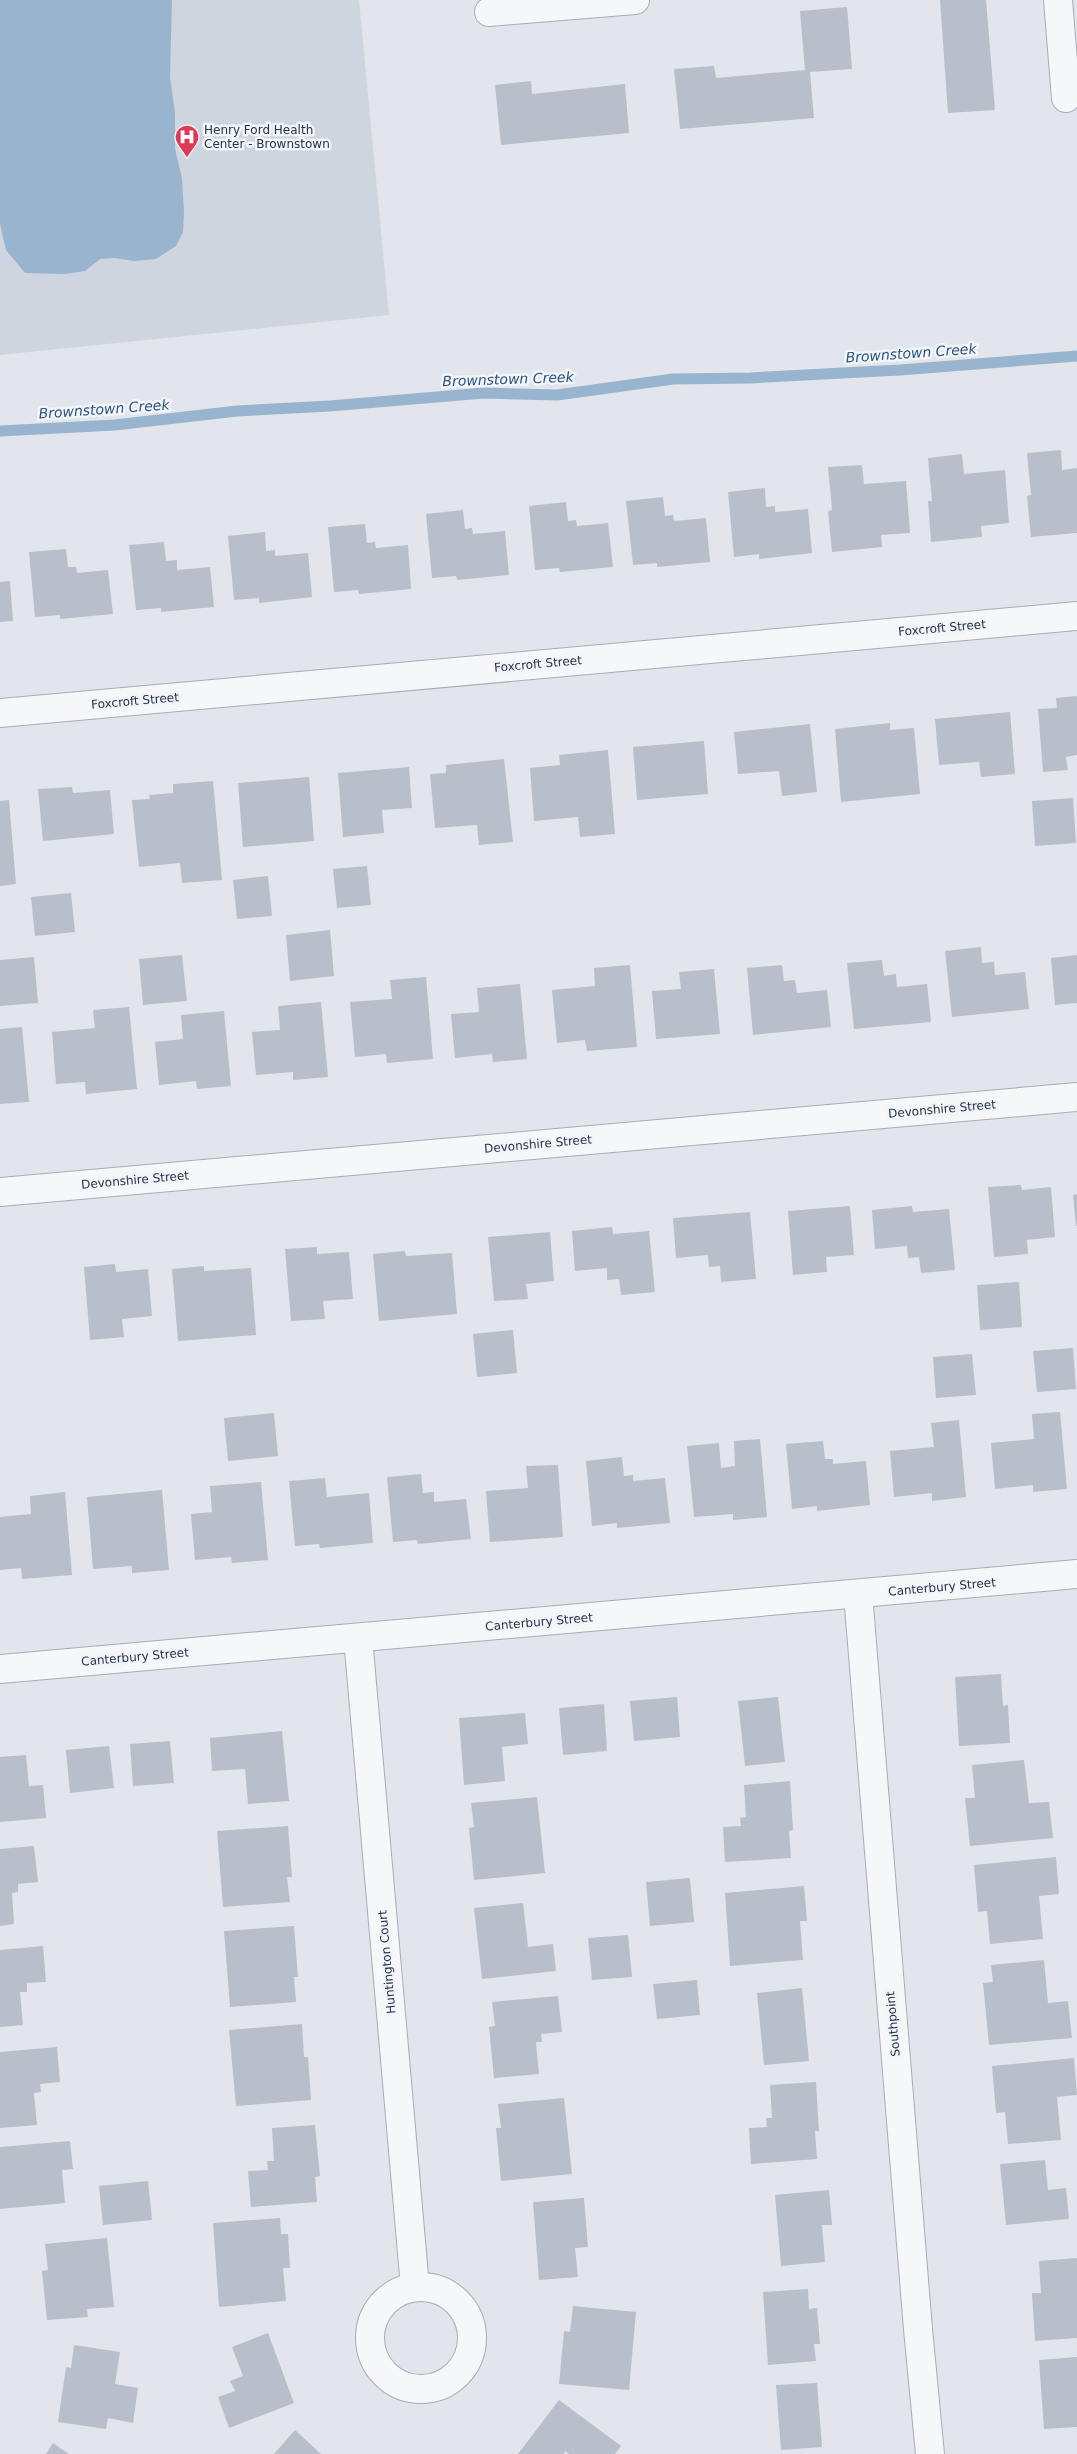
<svg xmlns="http://www.w3.org/2000/svg" width="1077" height="2454" font-family="'DejaVu Sans',sans-serif">
	<style>
		.built { fill: #cfd5de }
		.water { fill: #99b4cf }
		.lines { fill: none; stroke-linecap: round; stroke-linejoin: round }
		.stream { stroke: #99b4cf; stroke-width: 11 }
		.building { fill: #b8bfca }
		.minor-casing { stroke: #a6adb7; stroke-width: 30 }
		.minor { stroke: #f5f7f9; stroke-width: 28 }
		.labels { text-anchor: middle; stroke-width: 5; stroke-linejoin: round; paint-order: stroke }
		.poi-label { font-size: 12px; fill: #283346; stroke: #f2f5f9; text-anchor: start }
		.street-label { font-size: 12px; fill: #283346; stroke: #f2f5f9 }
		.water-label { font-size: 14px; font-style: italic; fill: #2d527f; stroke: #f2f5f9 }
	</style>
	<rect width="100%" height="100%" fill="#e2e6ec"/>
	<!-- built -->
	<path class="built" d="M0 0H359L389 315 0 355Z"/>
	<!-- water -->
	<path class="water" d="M0 0H172L170 77 175 113V149L182 178 184 212 183 232 176 246 156 259 134 261 115 258 100 259 85 271 65 274 25 273 6 250 0 224Z"/>
	<g class="lines">
		<!-- stream -->
		<path class="stream" d="M0 431 115 425 237 411 330 406 484 393 557 395 673 379 750 378 900 370 1077 356"/>
	</g>
	<!-- building -->
	<g class="building">
		<path d="M940 0H986L995 110 948 113Z"/>
		<path d="M847 7 852 69 810 72 814 118 680 129 674 69 714 66 716 78 805 70 800 11Z"/>
		<path d="M531 81 532 94 625 84 629 133 501 145 495 85Z"/>
		<path d="M1061 450 1062 470 1077 468V533L1031 537 1027 496 1031 495 1027 453Z"/>
		<path d="M962 454 964 474 1005 470 1009 523 981 526 982 537 931 542 928 501H932L928 458Z"/>
		<path d="M862 465 864 484 906 481 910 533 881 535 882 547 832 552 828 511 832 510 828 467Z"/>
		<path d="M765 488 766 507 775 506V512L808 509 812 553 759 559V554L734 557 728 492Z"/>
		<path d="M663 497 665 516 673 515 674 521 706 518 710 562 657 567V563L633 565 626 501Z"/>
		<path d="M566 502 568 521 576 520 577 526 608 523 613 567 560 572 559 568 535 570 529 506Z"/>
		<path d="M463 510 465 529 472 528 473 534 505 531 509 575 457 580 456 576 432 578 426 514Z"/>
		<path d="M365 524 367 543 375 542 376 548 408 545 411 589 359 594 358 590 334 592 328 527Z"/>
		<path d="M265 532 266 551 275 550V556L308 553 312 597 259 603V598L234 600 228 536Z"/>
		<path d="M164 542 166 561 177 560V570L210 567 214 607 161 612V608L136 610 129 545Z"/>
		<path d="M66 549 68 567H76L77 573 108 570 113 614 60 619V615L35 617 29 552Z"/>
		<path d="M10 581 13 621 0 622V582Z"/>
		<path d="M1077 696V755L1066 757 1068 770 1043 772 1038 709 1057 708 1056 698Z"/>
		<path d="M1010 712 1015 774 981 777 979 762 939 765 935 719Z"/>
		<path d="M890 723V730L914 728 920 794 841 802 835 729Z"/>
		<path d="M810 724 817 792 782 796 779 771 738 774 734 732Z"/>
		<path d="M704 741 708 794 637 800 633 747Z"/>
		<path d="M608 750 615 834 580 837 578 817 534 821 530 768 560 765 559 755Z"/>
		<path d="M504 759 513 842 479 845 477 825 435 828 430 774 446 773V765Z"/>
		<path d="M409 767 412 808 382 810 384 833 343 837 338 773Z"/>
		<path d="M309 777 314 841 243 847 238 783Z"/>
		<path d="M213 781 222 880 182 883 180 863 139 867 132 800 150 799 149 795 173 793V784Z"/>
		<path d="M72 787 73 793 110 790 114 834 43 841 38 789Z"/>
		<path d="M1073 798 1076 843 1035 846 1032 801Z"/>
		<path d="M9 800 16 884 0 886V801Z"/>
		<path d="M367 866 371 905 337 908 333 869Z"/>
		<path d="M268 876 272 916 237 919 233 880Z"/>
		<path d="M71 893 75 932 35 936 31 897Z"/>
		<path d="M330 930 334 976 290 981 286 935Z"/>
		<path d="M981 947 982 963 994 962 995 975 1025 972 1029 1009 952 1017 945 951Z"/>
		<path d="M182 955 187 1001 143 1005 139 959Z"/>
		<path d="M1077 955V1003L1055 1005 1051 958Z"/>
		<path d="M34 957 38 1003 0 1006V960Z"/>
		<path d="M882 960 884 976 896 974 897 987 927 984 931 1022 854 1029 847 963Z"/>
		<path d="M630 965 637 1047 587 1051 585 1040 557 1043 552 990 595 986 594 968Z"/>
		<path d="M782 965 784 981 795 980 797 993 827 990 831 1027 753 1035 747 968Z"/>
		<path d="M714 969 720 1034 656 1039 652 991 681 989 679 972Z"/>
		<path d="M426 977 433 1059 387 1063 386 1054 355 1057 350 1002 392 999 390 980Z"/>
		<path d="M520 984 527 1059 493 1062 492 1054 455 1058 451 1014 479 1012 477 988Z"/>
		<path d="M321 1002 328 1077 293 1080V1072L256 1075 252 1032 280 1030 278 1006Z"/>
		<path d="M129 1007 137 1089 86 1094 85 1082 56 1084 52 1032 95 1028 93 1010Z"/>
		<path d="M224 1011 231 1086 197 1089 196 1081 159 1085 155 1042 183 1039 181 1015Z"/>
		<path d="M22 1027 29 1102 0 1104V1029Z"/>
		<path d="M1021 1185 1022 1190 1051 1187 1055 1237 1027 1240 1028 1254 994 1257 988 1187Z"/>
		<path d="M1077 1194V1226H1076L1073 1195Z"/>
		<path d="M850 1206 854 1255 826 1257 827 1272 793 1275 788 1211Z"/>
		<path d="M912 1206 913 1212 949 1209 955 1270 921 1273 919 1257 908 1258 907 1246 875 1249 872 1210Z"/>
		<path d="M750 1212 756 1279 721 1282 720 1266 709 1267 708 1255 676 1258 673 1218Z"/>
		<path d="M612 1227 613 1234 649 1231 655 1292 621 1295 619 1279 607 1280V1268L575 1271 572 1231Z"/>
		<path d="M550 1232 554 1281 526 1284 528 1299 494 1301 488 1237Z"/>
		<path d="M317 1247V1254L349 1252 353 1299 323 1301 325 1319 291 1321 285 1249Z"/>
		<path d="M405 1251 406 1256 452 1253 457 1314 379 1321 373 1254Z"/>
		<path d="M115 1264 116 1272 148 1269 152 1316 122 1319 124 1337 90 1340 84 1267Z"/>
		<path d="M204 1266V1271L251 1268 256 1335 178 1341 172 1269Z"/>
		<path d="M1019 1282 1022 1327 980 1330 977 1285Z"/>
		<path d="M513 1330 517 1373 477 1377 473 1334Z"/>
		<path d="M1073 1348 1076 1389 1037 1392 1033 1351Z"/>
		<path d="M972 1354 976 1395 936 1398 933 1357Z"/>
		<path d="M1060 1412 1067 1489 1033 1492V1485L995 1489 991 1443 1034 1439 1032 1414Z"/>
		<path d="M274 1413 278 1456 228 1461 224 1418Z"/>
		<path d="M959 1420 966 1497 932 1501V1493L894 1497 890 1451 934 1447 931 1423Z"/>
		<path d="M760 1439 767 1517 733 1520V1514L694 1517 687 1446 719 1443 721 1468 735 1466 734 1441Z"/>
		<path d="M823 1441 825 1459H833V1464L866 1461 870 1505 817 1511V1506L792 1509 786 1444Z"/>
		<path d="M622 1457 624 1476 633 1475V1481L665 1478 670 1523 617 1528V1523L592 1526 586 1461Z"/>
		<path d="M558 1465 563 1537 490 1542 486 1491 528 1488 526 1466Z"/>
		<path d="M421 1474 423 1493 434 1492V1502L466 1499 471 1539 418 1544 417 1540 393 1542 387 1477Z"/>
		<path d="M325 1478 327 1497 369 1493 373 1543 320 1548 319 1544 295 1546 289 1481Z"/>
		<path d="M261 1482 268 1560 232 1563 231 1557 195 1560 191 1514 212 1512 210 1486Z"/>
		<path d="M162 1490 169 1570 132 1573V1566L93 1569 87 1497Z"/>
		<path d="M65 1492 72 1575 22 1579 21 1568 0 1570V1517L31 1514 30 1496Z"/>
		<path d="M1001 1674 1003 1706 1008 1705 1010 1743 959 1746 955 1677Z"/>
		<path d="M677 1697 680 1737 634 1741 630 1701Z"/>
		<path d="M778 1697 785 1762 745 1766 738 1701Z"/>
		<path d="M604 1704 607 1751 563 1755 559 1708Z"/>
		<path d="M525 1713 528 1744 502 1747 505 1781 464 1785 459 1718Z"/>
		<path d="M282 1731 289 1801 248 1804 245 1769 212 1771 210 1738Z"/>
		<path d="M170 1741 174 1783 133 1786 130 1744Z"/>
		<path d="M109 1746 114 1788 70 1793 66 1750Z"/>
		<path d="M26 1755 29 1786 43 1785 46 1818 0 1822V1757Z"/>
		<path d="M1024 1760 1029 1803 1049 1802 1053 1838 970 1846 965 1798H975L972 1765Z"/>
		<path d="M790 1781 793 1830 789 1831 791 1858 725 1862 723 1827 741 1826 740 1818 746 1817 744 1785Z"/>
		<path d="M537 1797 545 1873 474 1880 469 1828 474 1827 471 1803Z"/>
		<path d="M288 1826 292 1877H287L290 1902 223 1907 217 1831Z"/>
		<path d="M34 1846 38 1882 18 1884V1892L12 1893 14 1924 0 1926V1849Z"/>
		<path d="M1056 1857 1059 1894 1039 1896 1043 1939 990 1944 987 1911 978 1912 974 1865Z"/>
		<path d="M690 1878 694 1922 650 1926 646 1882Z"/>
		<path d="M804 1886 807 1921H800L803 1960 730 1966 725 1893Z"/>
		<path d="M523 1903 528 1947 553 1944 556 1971 482 1979 474 1908Z"/>
		<path d="M294 1926 298 1977H294L296 2002 230 2007 224 1931Z"/>
		<path d="M628 1935 632 1977 592 1980 588 1938Z"/>
		<path d="M43 1946 46 1982 27 1983V1992H20L23 2025 0 2027V1950Z"/>
		<path d="M1044 1960 1048 2003 1068 2001 1072 2038 989 2045 983 1983 993 1982 991 1965Z"/>
		<path d="M697 1980 700 2015 657 2019 653 1984Z"/>
		<path d="M802 1988 809 2061 764 2065 757 1993Z"/>
		<path d="M558 1996 562 2032 541 2034 542 2042H536L539 2074 494 2078 489 2027 495 2026 492 2002Z"/>
		<path d="M302 2024 304 2057H308L311 2100 236 2106 229 2030Z"/>
		<path d="M57 2047 60 2082 40 2084 41 2092 34 2093 37 2125 0 2128V2052Z"/>
		<path d="M1074 2058 1077 2095 1057 2097 1061 2140 1008 2144 1005 2112 996 2113 992 2066Z"/>
		<path d="M816 2082 819 2131H815L817 2159 751 2164 749 2128 767 2127 766 2118H772L770 2085Z"/>
		<path d="M564 2098 572 2174 501 2181 496 2128H501L498 2104Z"/>
		<path d="M315 2125 320 2176 315 2177 317 2202 251 2207 248 2171 268 2170 267 2161H274L272 2128Z"/>
		<path d="M70 2141 73 2169 62 2170 65 2203 0 2209V2147Z"/>
		<path d="M1045 2160 1048 2190 1066 2188 1069 2219 1006 2225 1000 2164Z"/>
		<path d="M148 2181 152 2220 103 2225 99 2186Z"/>
		<path d="M829 2190 832 2225H822L825 2262 781 2266 775 2195Z"/>
		<path d="M584 2198 588 2247 575 2248 578 2277 539 2280 533 2202Z"/>
		<path d="M280 2218 281 2234H288L290 2268H283L286 2301 219 2307 213 2223Z"/>
		<path d="M107 2238 114 2307 87 2309 88 2317 47 2320 42 2271 48 2270 45 2244Z"/>
		<path d="M1077 2258V2338L1035 2341 1032 2293H1041L1039 2261Z"/>
		<path d="M808 2289 809 2309 817 2308 820 2344H814L816 2361 768 2365 763 2292Z"/>
		<path d="M573 2306 636 2312 629 2390 559 2384 564 2331 570 2332Z"/>
		<path d="M268 2333 294 2403 229 2428 218 2397 235 2391 230 2381 243 2376 232 2347Z"/>
		<path d="M74 2345 120 2352 115 2384 138 2388 133 2423 108 2418 106 2429 58 2422 66 2367 71 2368Z"/>
		<path d="M1077 2357V2427L1044 2429 1039 2360Z"/>
		<path d="M817 2383 822 2447 781 2450 776 2385Z"/>
		<path d="M559 2400 621 2446 615 2454H569L565 2451 564 2454H518Z"/>
		<path d="M295 2430 321 2454H274Z"/>
		<path d="M53 2443 69 2454H46Z"/>
	</g>
	<g class="lines">
		<defs>
			<g id="minor">
				<path d="M1058 0 1066 98"/>
				<path d="M489 12 635 0"/>
				<path d="M0 713 1077 616"/>
				<path d="M0 1192 1077 1097"/>
				<path d="M858 1594 918 2329 930 2454"/>
				<path d="M358 1638 415 2287"/>
				<path d="M0 1669 1077 1574"/>
				<circle cx="421" cy="2338" r="51"/>
			</g>
		</defs>
		<!-- minor casing -->
		<use href="#minor" class="minor-casing"/>
		<!-- minor -->
		<use href="#minor" class="minor"/>
	</g>
	<!-- icons -->
	<defs>
		<symbol id="hospital-pin" viewBox="-11 -11 22 30"><path d="M0 17L-7.5 6A9.5 9.5 0 1 1 7.5 6Z" fill="#dd3a55" stroke="#f2f5f9"/><path d="M-5-5h3v3.5h4V-5h3V5h-3V1.5h-4V5h-3Z" fill="#fff"/></symbol>
	</defs>
	<g fill-rule="evenodd">
		<use href="#hospital-pin" x="173" y="123" width="28" height="38"/>
	</g>
	<g class="labels">
		<!-- poi labels -->
		<g class="poi-label">
			<text x="204" y="134">Henry Ford Health<tspan x="204" dy="14">Center - Brownstown</tspan></text>
		</g>
		<!-- street labels -->
		<g class="street-label">
			<text transform="translate(942 628) rotate(-5)" y="4">Foxcroft Street</text>
			<text transform="translate(538 664) rotate(-5)" y="4">Foxcroft Street</text>
			<text transform="translate(135 701) rotate(-5)" y="4">Foxcroft Street</text>
			<text transform="translate(942 1109) rotate(-5)" y="4">Devonshire Street</text>
			<text transform="translate(538 1144) rotate(-5)" y="4">Devonshire Street</text>
			<text transform="translate(135 1180) rotate(-5)" y="4">Devonshire Street</text>
			<text transform="translate(942 1587) rotate(-5)" y="4">Canterbury Street</text>
			<text transform="translate(539 1622) rotate(-5)" y="4">Canterbury Street</text>
			<text transform="translate(135 1657) rotate(-5)" y="4">Canterbury Street</text>
			<text transform="translate(387 1962) rotate(-95)" y="4">Huntington Court</text>
			<text transform="translate(893 2024) rotate(-95)" y="4">Southpoint</text>
		</g>
		<!-- water labels -->
		<g class="water-label">
			<text transform="translate(911 353) rotate(-4)" y="5">Brownstown Creek</text>
			<text transform="translate(508 379) rotate(-2)" y="5">Brownstown Creek</text>
			<text transform="translate(104 409) rotate(-4)" y="5">Brownstown Creek</text>
		</g>
	</g>
</svg>
